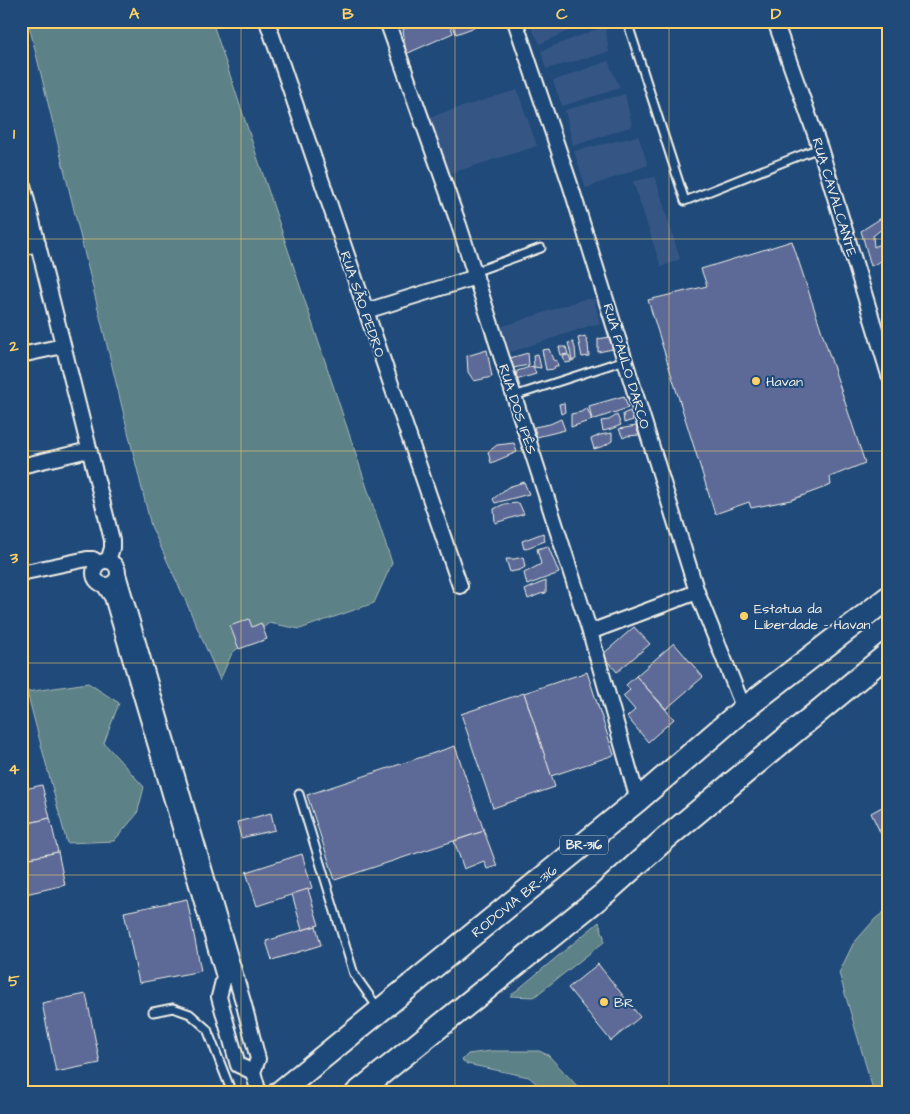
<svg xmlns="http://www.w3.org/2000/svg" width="910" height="1114" font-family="'Architects Daughter',sans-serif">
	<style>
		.built { fill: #365785 }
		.green { fill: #5c8186; stroke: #a8b9b7 }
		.building { fill: #5d6b97; stroke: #f4f1e8 }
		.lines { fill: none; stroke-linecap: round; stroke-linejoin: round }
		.service-casing { stroke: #f4f1e8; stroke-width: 11 }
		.minor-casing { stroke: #f4f1e8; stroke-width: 18 }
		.trunk-casing { stroke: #f4f1e8; stroke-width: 26 }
		.service { stroke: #1f4a7a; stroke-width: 7 }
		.minor { stroke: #1f4a7a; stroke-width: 14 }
		.trunk { stroke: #1f4a7a; stroke-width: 22 }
		.grid { fill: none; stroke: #ffd166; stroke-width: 1; stroke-opacity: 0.55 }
		.poi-dot { fill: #ffd166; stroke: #1f4a7a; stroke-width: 2 }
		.labels { text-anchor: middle; stroke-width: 4; stroke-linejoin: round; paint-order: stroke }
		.shield { fill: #1f4a7a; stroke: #b4bfc7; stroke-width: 1 }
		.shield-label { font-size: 12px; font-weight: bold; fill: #f4f1e8 }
		.street-label { font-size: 14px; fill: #f4f1e8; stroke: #1f4a7a }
		.poi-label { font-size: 14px; fill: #f4f1e8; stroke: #1f4a7a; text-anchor: start }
		.neatline { fill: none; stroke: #ffd166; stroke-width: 2 }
		.grid-label { font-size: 16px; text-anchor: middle; font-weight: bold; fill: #ffd166 }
	</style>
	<rect width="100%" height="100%" fill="#1f4a7a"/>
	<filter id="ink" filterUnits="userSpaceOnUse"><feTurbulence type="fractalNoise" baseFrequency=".02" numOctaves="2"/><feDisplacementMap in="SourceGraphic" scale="10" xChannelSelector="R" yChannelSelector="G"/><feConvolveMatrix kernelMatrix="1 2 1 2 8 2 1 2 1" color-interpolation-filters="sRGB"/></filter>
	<g filter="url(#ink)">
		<!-- built -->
		<g class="built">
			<path d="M528 21H589L540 44Z"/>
			<path d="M605 26 609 52 546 69 541 51Z"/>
			<path d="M608 61 620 88 562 106 553 81Z"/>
			<path d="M517 90 537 146 448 174 426 118Z"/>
			<path d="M625 94 632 126 573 146 565 110Z"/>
			<path d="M638 136 648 165 586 188 574 151Z"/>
			<path d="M655 177 680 259 661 267 633 181Z"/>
			<path d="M584 299H594L600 324 589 326 511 352 501 327Z"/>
		</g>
		<!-- green -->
		<g class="green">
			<path d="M28 21H212L392 563 374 603 300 629 269 623 232 653 220 680 183 595 151 526Z"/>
			<path d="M88 683 119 703 104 743 144 787 137 814 114 841 67 843 27 692Z"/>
			<path d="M889 908V1093H874L839 973 853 944 875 919Z"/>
			<path d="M599 922 604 937V942L534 997 510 996Z"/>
			<path d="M491 1051H539L548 1055 580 1089 575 1093H547L529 1077 467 1064 462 1060 468 1054Z"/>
		</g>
		<!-- building -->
		<g class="building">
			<path d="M426 21H449L453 33 406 54 403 29Z"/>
			<path d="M451 21H492L456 34Z"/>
			<path d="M889 213V223L873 236 874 247 884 242 880 238 885 235 882 230 889 225V263L886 264 883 260 871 266 861 231Z"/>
			<path d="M792 241 865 463 830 477 831 485 791 500 751 508 749 502 715 514 648 300 707 286 701 269Z"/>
			<path d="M585 336 588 344 589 356 582 357 578 338Z"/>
			<path d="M610 337 613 349 598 352V339Z"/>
			<path d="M573 342 575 348 576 359 572 361 570 350 568 343Z"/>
			<path d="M559 347H566L568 354 561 355Z"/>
			<path d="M549 349 553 360 557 361 558 366H555L554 369 546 370 542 350Z"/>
			<path d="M487 350 492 377 474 381 468 372 467 356Z"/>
			<path d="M528 353 529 365 513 368 510 358Z"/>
			<path d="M538 354 541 368 534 367 533 355Z"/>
			<path d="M569 355 571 362 565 363 563 356Z"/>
			<path d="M533 366 536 374 516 380 517 371Z"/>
			<path d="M624 396 628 408 592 420 589 406Z"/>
			<path d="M564 403 565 412 561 414 559 404Z"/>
			<path d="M587 408 592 420 571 427V414L581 412Z"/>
			<path d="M630 411 633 420 624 423 623 414Z"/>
			<path d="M617 415 621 425 611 429 603 431 601 421 609 420Z"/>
			<path d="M561 419 565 430 537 437 534 427 550 424Z"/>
			<path d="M636 426 639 435 627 436 623 438 619 429Z"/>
			<path d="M612 433V441L604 446 594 449 591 439 600 435Z"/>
			<path d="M514 443 517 452 491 463 488 452 497 445Z"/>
			<path d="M524 482 529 494 495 503 493 499 508 487Z"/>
			<path d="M519 503 524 514 495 523 494 509 504 504Z"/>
			<path d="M543 533 545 541 524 549 522 541Z"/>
			<path d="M548 546 559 573 527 585 524 573 541 564 537 549Z"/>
			<path d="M523 557 525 567 520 570 510 572 506 559H514Z"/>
			<path d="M546 581V593L540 594 528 599 525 590 538 584Z"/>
			<path d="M249 619 252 627 261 623 267 639 239 649 230 626Z"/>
			<path d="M634 627 650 644 617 672 602 655Z"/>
			<path d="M674 643 703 677 666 709 636 676Z"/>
			<path d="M587 672 614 755 551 776 524 693Z"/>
			<path d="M636 676 674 719 648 742 627 717 635 710 623 696 630 690 626 685Z"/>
			<path d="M524 693 555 787 493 808 461 714Z"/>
			<path d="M455 746 484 831 335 880 307 795Z"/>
			<path d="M42 785 50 818 21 825V790Z"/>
			<path d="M889 803V851L871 813Z"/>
			<path d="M271 813 275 830 241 838 237 822Z"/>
			<path d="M50 818 58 852 21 860V825Z"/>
			<path d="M484 831 497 866 487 869 484 861 464 869 454 841Z"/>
			<path d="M58 852 65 885 21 895V860Z"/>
			<path d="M302 854 312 888 257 906 246 872Z"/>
			<path d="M308 889 319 925 302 930 292 894Z"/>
			<path d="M187 899 201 971 139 983 124 912Z"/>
			<path d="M316 926 321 945 272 960 266 941Z"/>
			<path d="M598 964 640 1017 611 1041 568 988Z"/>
			<path d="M86 994 100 1063 56 1072 42 1003Z"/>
		</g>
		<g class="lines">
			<defs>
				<g id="service">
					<path d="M627 21 685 201 806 153 820 148"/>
					<path d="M474 272 541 248"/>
					<path d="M514 396 625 360"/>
					<path d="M299 794 354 974 378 1008"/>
					<path d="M153 1012 173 1008 190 1014 207 1029 232 1093"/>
				</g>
				<g id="minor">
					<path d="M267 21 460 586"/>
					<path d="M387 21 459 225 590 632 638 800"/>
					<path d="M515 21 570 184 697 592 744 709"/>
					<path d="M775 21 820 148 889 375"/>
					<path d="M21 177 112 540V548L108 561"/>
					<path d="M21 248 38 244"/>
					<path d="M366 311 476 277"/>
					<path d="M21 355 63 346"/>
					<path d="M21 466 89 450"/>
					<circle cx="106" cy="573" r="12"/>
					<path d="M21 573 87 559H93L99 563"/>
					<path d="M118 574 244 1005 258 1059 253 1072 259 1093"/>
					<path d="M104 585 112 597 224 977 219 997 238 1065 253 1072"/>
					<path d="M590 632 697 592"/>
				</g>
				<g id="trunk">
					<path d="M279 1093 638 800 740 712 889 597"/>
					<path d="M357 1093 605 893 665 839 889 653"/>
				</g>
			</defs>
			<!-- service casing -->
			<use href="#service" class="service-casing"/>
			<!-- minor casing -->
			<use href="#minor" class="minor-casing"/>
			<!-- trunk casing -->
			<use href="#trunk" class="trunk-casing"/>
			<!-- service -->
			<use href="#service" class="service"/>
			<!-- minor -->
			<use href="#minor" class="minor"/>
			<!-- trunk -->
			<use href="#trunk" class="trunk"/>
		</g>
	</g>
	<!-- grid -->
	<path class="grid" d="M241 21V1093M455 21V1093M669 21V1093M21 239H889M21 451H889M21 663H889M21 875H889"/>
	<!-- markers -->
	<g class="poi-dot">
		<circle cx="756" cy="381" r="5"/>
		<circle cx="744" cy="616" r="5"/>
		<circle cx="604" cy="1002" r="5"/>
	</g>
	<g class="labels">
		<!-- shield labels -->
		<rect class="shield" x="560" y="835.5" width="48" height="19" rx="4"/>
		<g class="shield-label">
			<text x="584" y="849">BR-316</text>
		</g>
		<!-- street labels -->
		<g class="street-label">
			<text transform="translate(835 197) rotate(73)" y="5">RUA CAVALCANTE</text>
			<text transform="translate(363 304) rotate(71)" y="5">RUA SÃO PEDRO</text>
			<text transform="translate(627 366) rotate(73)" y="5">RUA PAULO DARCO</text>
			<text transform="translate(518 409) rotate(72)" y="5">RUA DOS IPÊS</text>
			<text transform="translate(514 901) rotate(-39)" y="5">RODOVIA BR-316</text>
		</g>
		<!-- poi labels -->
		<g class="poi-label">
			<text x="766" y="386">Havan</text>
			<text x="754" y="613">Estatua da<tspan x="754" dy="16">Liberdade - Havan</tspan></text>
			<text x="614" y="1007">BR</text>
		</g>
	</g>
	<!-- margin -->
	<rect width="910" height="1114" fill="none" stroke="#1f4a7a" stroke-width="55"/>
	<rect x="28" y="28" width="854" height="1058" class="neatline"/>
	<g class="grid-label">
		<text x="134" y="19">A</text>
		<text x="348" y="19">B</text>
		<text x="562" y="19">C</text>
		<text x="776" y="19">D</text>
		<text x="14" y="139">1</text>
		<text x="14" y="351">2</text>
		<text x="14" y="563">3</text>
		<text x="14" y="774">4</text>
		<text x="14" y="986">5</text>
	</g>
</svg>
